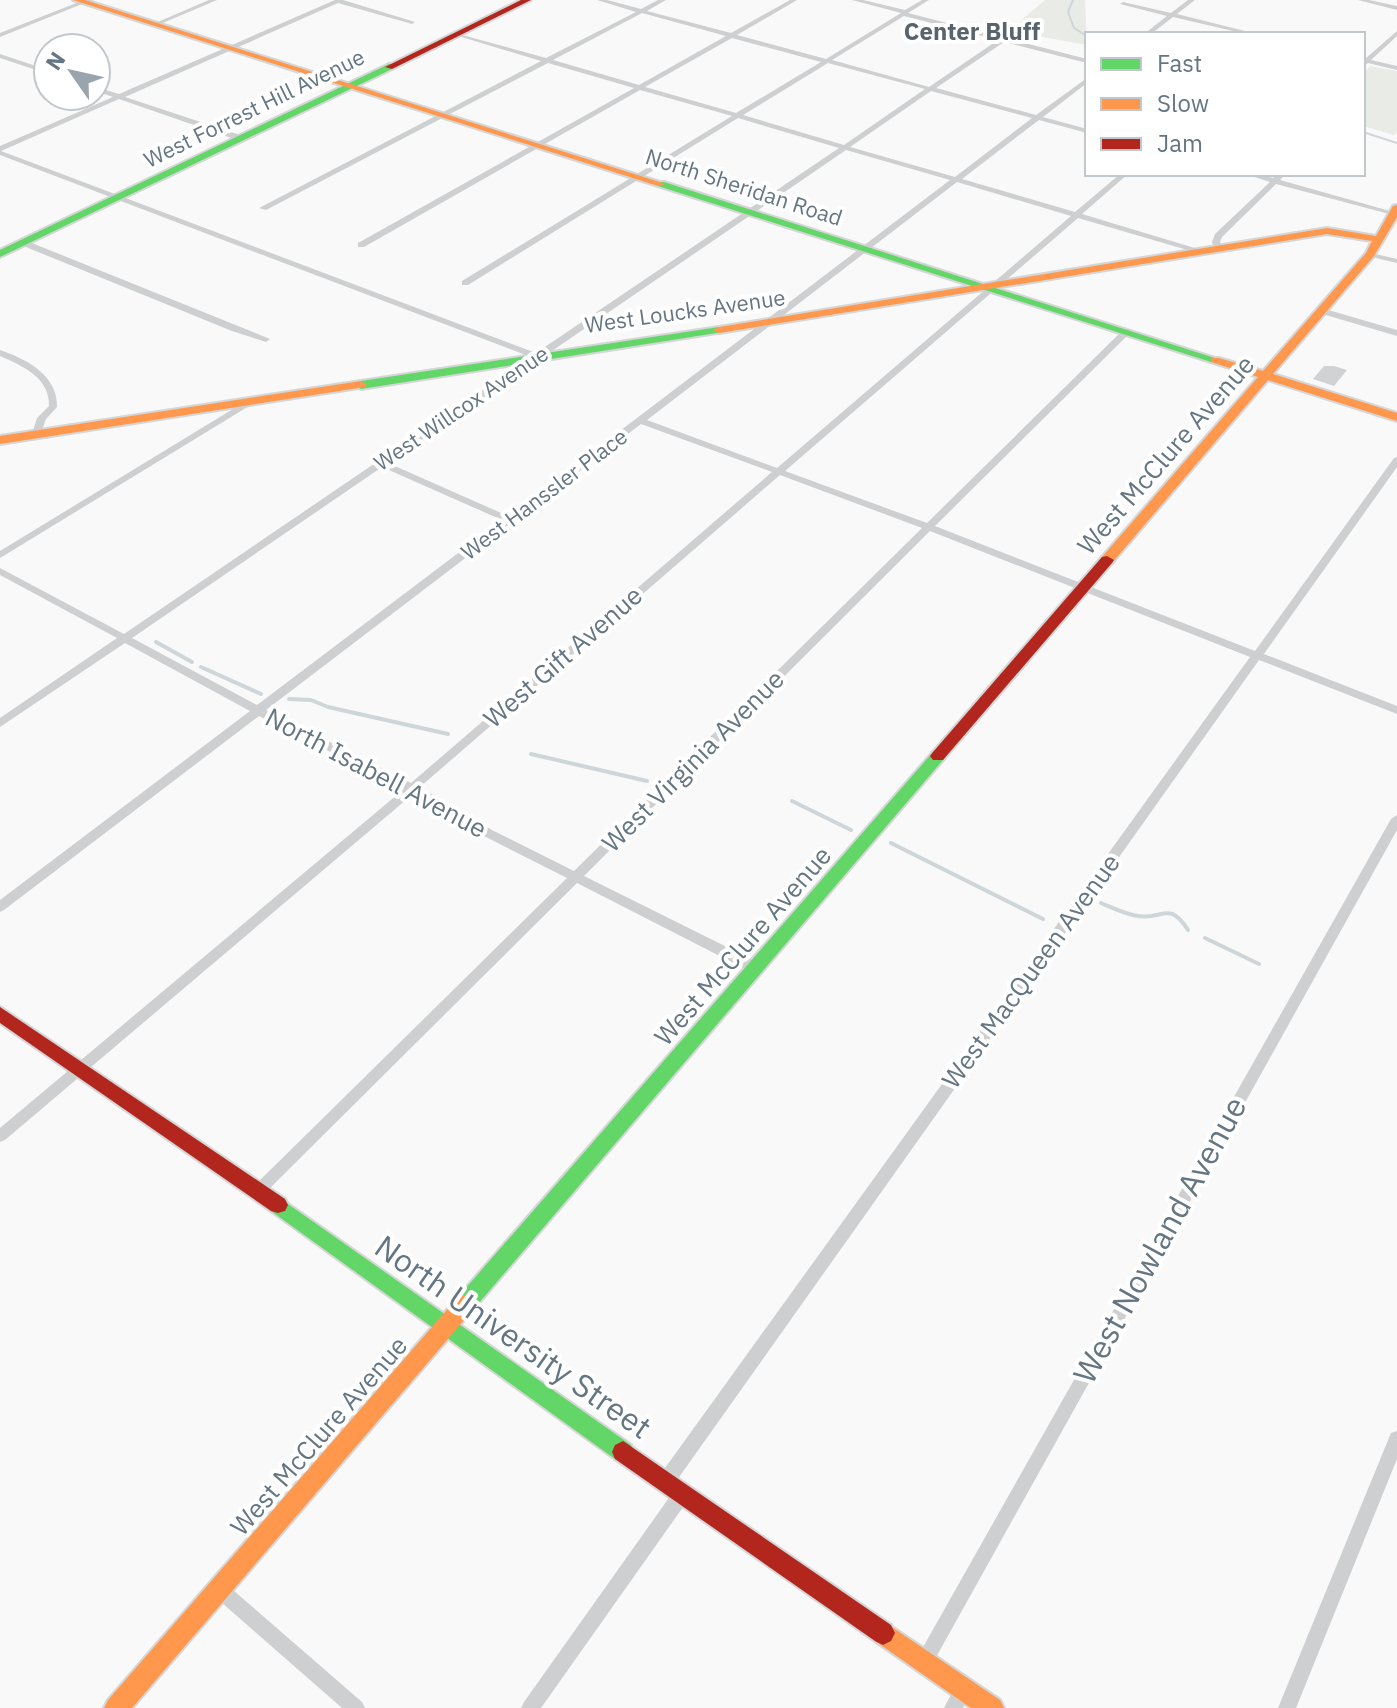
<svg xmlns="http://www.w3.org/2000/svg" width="1397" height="1708" font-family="'IBM Plex Sans',sans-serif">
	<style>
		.green { fill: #e8ebe6 }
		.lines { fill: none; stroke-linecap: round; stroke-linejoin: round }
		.stream-far1 { stroke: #ced6d9; stroke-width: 2 }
		.stream { stroke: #ced6d9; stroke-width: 4 }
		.building { fill: #d0d2d3 }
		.fast-casing { stroke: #d5d6d7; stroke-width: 4 }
		.slow-casing { stroke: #d5d6d7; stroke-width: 4 }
		.jam-casing { stroke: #d5d6d7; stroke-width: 4 }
		.street { fill: #cecfd0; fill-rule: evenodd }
		.fast { fill: #63d668; fill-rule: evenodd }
		.slow { fill: #ff974d; fill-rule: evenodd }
		.jam { fill: #b3261e; fill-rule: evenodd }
		.labels { text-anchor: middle; stroke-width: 8; stroke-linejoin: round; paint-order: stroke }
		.far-street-label { font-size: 22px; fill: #657683; stroke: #fff }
		.far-neighbourhood-label { font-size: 24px; font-weight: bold; fill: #57646e; stroke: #fff }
		.street-label { font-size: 26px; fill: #657683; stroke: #fff }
		.near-street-label { font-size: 32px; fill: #657683; stroke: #fff }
	</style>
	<rect width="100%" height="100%" fill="#f9f9f9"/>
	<!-- green -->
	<g class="green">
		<path d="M1045 0H1085L1087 45 1014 32 1024 18Z"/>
		<path d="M1370 66 1397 71V132L1394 135 1363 126V73Z"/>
	</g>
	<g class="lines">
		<!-- stream-far1 -->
		<g class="stream-far1">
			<path d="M1073 0 1068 12 1074 28 1087 36"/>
			<path d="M1363 132 1397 143"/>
		</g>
		<!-- stream -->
		<g class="stream">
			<path d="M156 642 192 662"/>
			<path d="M201 667 261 694"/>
			<path d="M289 699 311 700 328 707 448 734"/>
			<path d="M531 754 647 781"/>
			<path d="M792 801 851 830"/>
			<path d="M891 843 1043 919"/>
			<path d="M1101 903C1113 908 1125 914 1138 916 1164 920 1169 900 1188 930"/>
			<path d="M1205 938 1259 964"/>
		</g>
	</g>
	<!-- building -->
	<path class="building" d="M1324 366H1334L1347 370 1334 386 1313 379Z"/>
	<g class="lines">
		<defs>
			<g id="fast">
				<path d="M389 64 392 65V69L0 257V250Z"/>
				<path d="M658 182H664L1221 360 1211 362 658 186Z"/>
				<path d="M719 327 725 330 723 332 361 389 355 385 361 381Z"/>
				<path d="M938 751 946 756 943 760 472 1311 465 1313 458 1311 455 1304 458 1297 933 752Z"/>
				<path d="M278 1197 631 1445 634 1452 631 1459 623 1463 615 1459 271 1211 268 1205 271 1199Z"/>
			</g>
			<g id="slow">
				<path d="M73 0H85L666 184 658 186Z"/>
				<path d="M1397 205V217L1374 256 1273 374 1397 413V421L1268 380 1112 563 1107 564 1100 560 1102 557 1258 377 1211 362V358H1219L1263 371 1366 253 1372 241 1327 234 719 333 713 330 719 327 1327 228 1376 236 1393 206Z"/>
				<path d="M361 381 367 385 365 387 0 444V436Z"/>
				<path d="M465 1295 472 1297 475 1304 472 1311 132 1708H104L108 1700 458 1297Z"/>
				<path d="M883 1621 1000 1700 1004 1708H971L875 1641 871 1633 875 1625Z"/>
			</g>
			<g id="jam">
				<path d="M521 0H531L392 69 385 67Z"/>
				<path d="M1107 556 1114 560 1112 563 943 760H933L930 756 933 752 1102 557Z"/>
				<path d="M0 1007 285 1199 288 1205 285 1211 278 1213 271 1211 0 1023Z"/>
				<path d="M623 1441 891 1625 895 1633 891 1641 883 1645 875 1641 615 1459 612 1452 615 1445Z"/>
			</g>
		</defs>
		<!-- fast casing -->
		<use href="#fast" class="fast-casing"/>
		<!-- slow casing -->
		<use href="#slow" class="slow-casing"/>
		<!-- jam casing -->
		<use href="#jam" class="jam-casing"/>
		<!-- street -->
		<g class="street">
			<path d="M84 0H92L0 37V33Z"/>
			<path d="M209 0H217L158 25 153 24Z"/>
			<path d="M335 0H343L415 22 412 24 338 3 125 97 243 136V140H237L119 99 1 151 536 353 839 148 738 118 468 285H462V281L732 116 640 90 364 247H358V243L634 88 548 63 266 210 259 208 541 61 455 35V33L546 58 636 12 597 0H607L641 9 658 0H666L647 11 731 33 790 0H797L737 35 826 59 901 13 852 0H863L905 10 922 0H929L908 13 1087 59V63L1004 42 936 88 1036 115 1087 78V83L1043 117 1087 129V133L1039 120 962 179 1075 212 1120 174H1128L1082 214 1208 252 1201 254 1078 218 785 471 927 523 1124 329H1130V333L935 526 1255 651 1394 458 1397 457V467L1264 654 1397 706V714L1259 660 672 1487 666 1489 660 1487 658 1481 660 1475 1250 657 930 531 584 876 761 964 762 968 761 972H751L577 883 263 1195 258 1197 253 1195 251 1191 253 1187 567 878 484 836 413 794 5 1140 0 1142V1128L404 789 259 716 4 910 0 912V900L250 711 125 643 0 727V718L117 638 0 575V568L124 634 531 357 0 155V146L113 97 96 91V87L119 94ZM642 13 726 36 639 85 553 60ZM904 16 998 40 929 87 832 60ZM732 38 821 62 736 113 645 87ZM828 63 925 89 844 145 743 115ZM931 91 1032 118 955 177 850 147ZM846 150 950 180 508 516 388 463ZM957 182 1071 216 777 468 647 420ZM641 424 772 472 411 783 266 710ZM382 467 502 520 257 705 132 638ZM780 475 922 528 574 871 492 830 420 787Z"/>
			<path d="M1188 0H1195L1177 14 1257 34H1246L1173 17 1151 34H1144L1167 16 1120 4 1123 2 1171 13Z"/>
			<path d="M1358 0H1369L1397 6V10Z"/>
			<path d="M1397 31V36L1371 60 1397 66V70L1368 63 1363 66V58L1365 59Z"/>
			<path d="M0 54 48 70V74L0 58Z"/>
			<path d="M1245 174H1257L1273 178 1277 174H1283L1284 176 1280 180 1397 213 1393 215 1276 184 1222 237 1220 242 1222 249 1215 251 1212 242 1215 234 1270 182Z"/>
			<path d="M21 241H27L270 339 266 342 232 331 21 245Z"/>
			<path d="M1367 252 1397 259V263L1367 256Z"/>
			<path d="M1319 309H1325L1397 330V336L1319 313Z"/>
			<path d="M0 350C26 359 58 375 57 407L46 419 40 436H34L32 434 37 418 49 406C50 378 23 366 0 356Z"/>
			<path d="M251 398 254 399V403L0 558V551Z"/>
			<path d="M1397 815V830L930 1668 924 1671 918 1668 915 1662 918 1656 1391 819Z"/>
			<path d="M1397 1431V1459L1296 1708H1278L1391 1433Z"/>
			<path d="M682 1486 688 1488 690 1494 688 1500 541 1708H521L524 1702 676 1488Z"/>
			<path d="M219 1580 225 1583 362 1702 365 1708H342L213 1595 210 1589 213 1583Z"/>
			<path d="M963 1680 969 1683 972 1689 963 1708H944L957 1683Z"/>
		</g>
		<!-- fast -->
		<use href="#fast" class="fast"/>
		<!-- slow -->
		<use href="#slow" class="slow"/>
		<!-- jam -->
		<use href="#jam" class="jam"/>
	</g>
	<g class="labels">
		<!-- far-street labels -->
		<g class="far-street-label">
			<text transform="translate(254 108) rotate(-26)" y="8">West Forrest Hill Avenue</text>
			<text transform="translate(744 187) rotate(18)" y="8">North Sheridan Road</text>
			<text transform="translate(685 311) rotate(-8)" y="8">West Loucks Avenue</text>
			<text transform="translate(461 408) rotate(-34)" y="8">West Willcox Avenue</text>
			<text transform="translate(544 494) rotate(-37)" y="8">West Hanssler Place</text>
		</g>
		<!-- far-neighbourhood labels -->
		<g class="far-neighbourhood-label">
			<text x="972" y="40">Center Bluff</text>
		</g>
		<!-- street labels -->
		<g class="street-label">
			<text transform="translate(1166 455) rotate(-49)" y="9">West McClure Avenue</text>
			<text transform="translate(563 657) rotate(-41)" y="9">West Gift Avenue</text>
			<text transform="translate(693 761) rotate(-45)" y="9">West Virginia Avenue</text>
			<text transform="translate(376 773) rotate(28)" y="9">North Isabell Avenue</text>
			<text transform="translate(743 946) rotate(-49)" y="9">West McClure Avenue</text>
			<text transform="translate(1031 971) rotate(-54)" y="9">West MacQueen Avenue</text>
			<text transform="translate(319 1436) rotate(-49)" y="9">West McClure Avenue</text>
		</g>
		<!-- near-street labels -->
		<g class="near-street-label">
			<text transform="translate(1160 1240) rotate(-61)" y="11">West Nowland Avenue</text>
			<text transform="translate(513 1337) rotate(35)" y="11">North University Street</text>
		</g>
	</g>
	<!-- legend -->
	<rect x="1085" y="32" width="280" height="144" fill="#ffffff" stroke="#c1c8cd" stroke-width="2"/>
	<rect x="1101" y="58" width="40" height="12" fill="#63d668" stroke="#c1c8cd" stroke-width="2"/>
	<text x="1157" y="72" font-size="24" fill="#657683">Fast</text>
	<rect x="1101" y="98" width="40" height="12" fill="#ff974d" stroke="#c1c8cd" stroke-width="2"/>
	<text x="1157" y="112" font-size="24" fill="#657683">Slow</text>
	<rect x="1101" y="138" width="40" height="12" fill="#b3261e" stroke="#c1c8cd" stroke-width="2"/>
	<text x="1157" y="152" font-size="24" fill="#657683">Jam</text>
	<!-- north arrow -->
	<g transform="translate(72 72) rotate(304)"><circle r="38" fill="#ffffff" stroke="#c1c8cd" stroke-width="2"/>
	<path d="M0-6L14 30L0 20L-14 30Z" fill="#99a4ac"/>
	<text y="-12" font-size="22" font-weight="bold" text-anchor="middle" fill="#657683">N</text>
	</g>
</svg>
